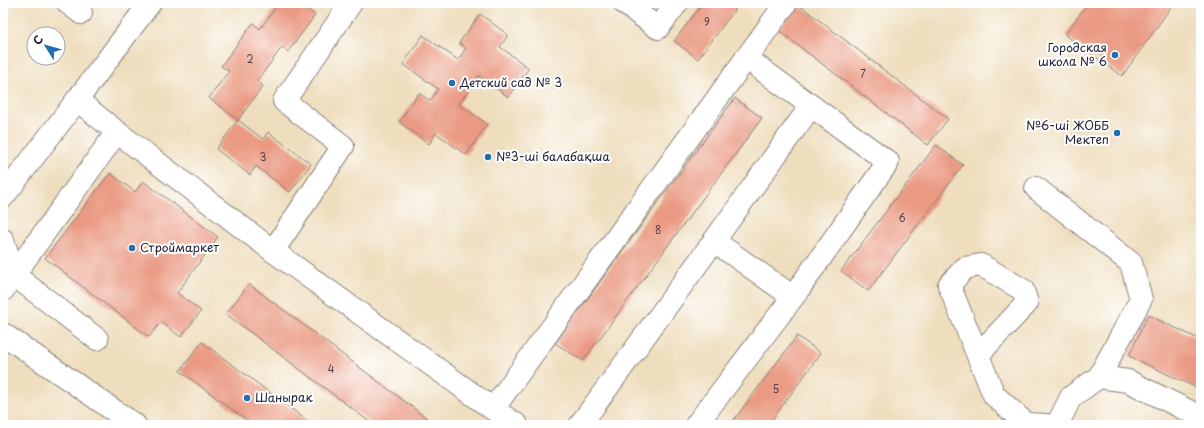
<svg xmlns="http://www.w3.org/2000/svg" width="1204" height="428" font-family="'Playpen Sans',sans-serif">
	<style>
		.building { fill: #ea9a82 }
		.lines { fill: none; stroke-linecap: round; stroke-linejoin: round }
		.minor-casing { stroke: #88807c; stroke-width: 24 }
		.minor { stroke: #fff; stroke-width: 22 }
		.poi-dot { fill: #1f6fb2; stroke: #fff; stroke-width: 1.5 }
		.labels { text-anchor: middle; stroke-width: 4; stroke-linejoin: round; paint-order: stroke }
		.number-label { font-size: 10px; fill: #54404d }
		.poi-label { font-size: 12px; fill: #22223b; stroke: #fff; text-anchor: start }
	</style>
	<rect width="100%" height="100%" fill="#fff"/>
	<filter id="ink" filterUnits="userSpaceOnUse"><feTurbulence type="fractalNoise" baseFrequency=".025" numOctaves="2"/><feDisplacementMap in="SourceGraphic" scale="8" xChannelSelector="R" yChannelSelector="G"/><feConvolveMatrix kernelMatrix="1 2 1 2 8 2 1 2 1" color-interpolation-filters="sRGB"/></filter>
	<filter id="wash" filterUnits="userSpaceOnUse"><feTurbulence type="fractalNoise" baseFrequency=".012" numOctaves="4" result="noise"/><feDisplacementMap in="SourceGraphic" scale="16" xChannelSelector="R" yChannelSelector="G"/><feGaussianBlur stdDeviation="0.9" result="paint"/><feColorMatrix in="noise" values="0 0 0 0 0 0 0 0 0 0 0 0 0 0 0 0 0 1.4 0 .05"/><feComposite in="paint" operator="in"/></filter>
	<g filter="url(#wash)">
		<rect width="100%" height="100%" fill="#efdebe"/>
		<g id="blocks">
			<!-- building -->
			<g class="building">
				<path d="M279 3H314L308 10 315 15 288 52 282 47 257 81 263 86 238 120 209 98 229 71 221 66 253 23 260 29Z"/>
				<path d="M703 3H740L698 59 674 41Z"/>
				<path d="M1088 3H1174L1122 76 1065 35Z"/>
				<path d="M798 4 948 119 928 145 778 30Z"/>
				<path d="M480 14 508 35 500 47 529 68 508 97 479 76 459 104 487 124 466 155 436 133 429 144 399 122 419 93 430 101 438 89 403 64 423 35 458 60 466 48 459 43Z"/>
				<path d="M735 98 762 118 583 361 555 343Z"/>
				<path d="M238 120 263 139 268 132 311 164 290 192 256 166 250 175 216 149Z"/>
				<path d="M936 145 963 165 868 291 841 271Z"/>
				<path d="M110 173 135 192 143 181 218 237 177 293 201 311 181 337 161 322 149 337 45 258Z"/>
				<path d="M249 284 436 425H374L226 314Z"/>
				<path d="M1148 315 1201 340V390L1129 356Z"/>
				<path d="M797 336 821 353 768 425H730Z"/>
				<path d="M202 342 313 425H253L180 371Z"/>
			</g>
		</g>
	</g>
	<g filter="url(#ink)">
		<use href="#blocks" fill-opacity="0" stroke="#88807c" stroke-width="1"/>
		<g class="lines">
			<defs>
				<g id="minor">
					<path d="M68 3 81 13"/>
					<path d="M624 3 658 28 677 3"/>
					<path d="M117 132 273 251 493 409 786 3"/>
					<path d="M1036 188 1131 263 1141 299 1099 377"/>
					<path d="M3 197 77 100"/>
					<path d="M3 240 14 275 97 339"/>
					<path d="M714 241 811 106"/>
					<path d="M273 251 343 146 284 101 351 3"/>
					<path d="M3 290 117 132 77 100 150 3"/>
					<path d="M3 334 135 425"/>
					<path d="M978 355 1027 303 1023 290 981 265 965 268 949 285 994 395 1026 424 1046 425"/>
					<path d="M493 409 517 425"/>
					<path d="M580 425 714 241 793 297 888 162 746 58"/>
					<path d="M696 425 793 297"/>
					<path d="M1057 425 1071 397 1099 377 1128 381 1201 417"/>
				</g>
			</defs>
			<!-- minor casing -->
			<use href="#minor" class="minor-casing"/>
			<!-- minor -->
			<use href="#minor" class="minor"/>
		</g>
	</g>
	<!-- markers -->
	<g class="poi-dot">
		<circle cx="1115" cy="55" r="4"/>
		<circle cx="452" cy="83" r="4"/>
		<circle cx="1117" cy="133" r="4"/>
		<circle cx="488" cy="157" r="4"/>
		<circle cx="132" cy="248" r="4"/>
		<circle cx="247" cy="398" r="4"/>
	</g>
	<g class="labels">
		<!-- number labels -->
		<g class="number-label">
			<text x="707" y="26">9</text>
			<text x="250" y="63">2</text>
			<text x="863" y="78">7</text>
			<text x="263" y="161">3</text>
			<text x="902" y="222">6</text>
			<text x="658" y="234">8</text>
			<text x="331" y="373">4</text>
			<text x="776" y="393">5</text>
		</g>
		<!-- poi labels -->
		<g class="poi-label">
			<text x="1107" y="52" text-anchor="end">Городская<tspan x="1107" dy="14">школа № 6</tspan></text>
			<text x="460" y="87">Детский сад № 3</text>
			<text x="1109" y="130" text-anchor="end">№6-ші ЖОББ<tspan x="1109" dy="14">Мектеп</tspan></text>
			<text x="496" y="161">№3-ші балабақша</text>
			<text x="140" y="252">Строймаркет</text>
			<text x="255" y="402">Шанырак</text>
		</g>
	</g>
	<!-- margin -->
	<rect width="1204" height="428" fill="none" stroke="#fff" stroke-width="16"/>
	<!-- north arrow -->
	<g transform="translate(46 46) rotate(307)"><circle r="19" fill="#ffffff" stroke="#a7a7b1"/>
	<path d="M0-3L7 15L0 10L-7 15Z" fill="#1f6fb2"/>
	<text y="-6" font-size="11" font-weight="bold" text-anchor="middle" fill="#22223b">С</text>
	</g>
</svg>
